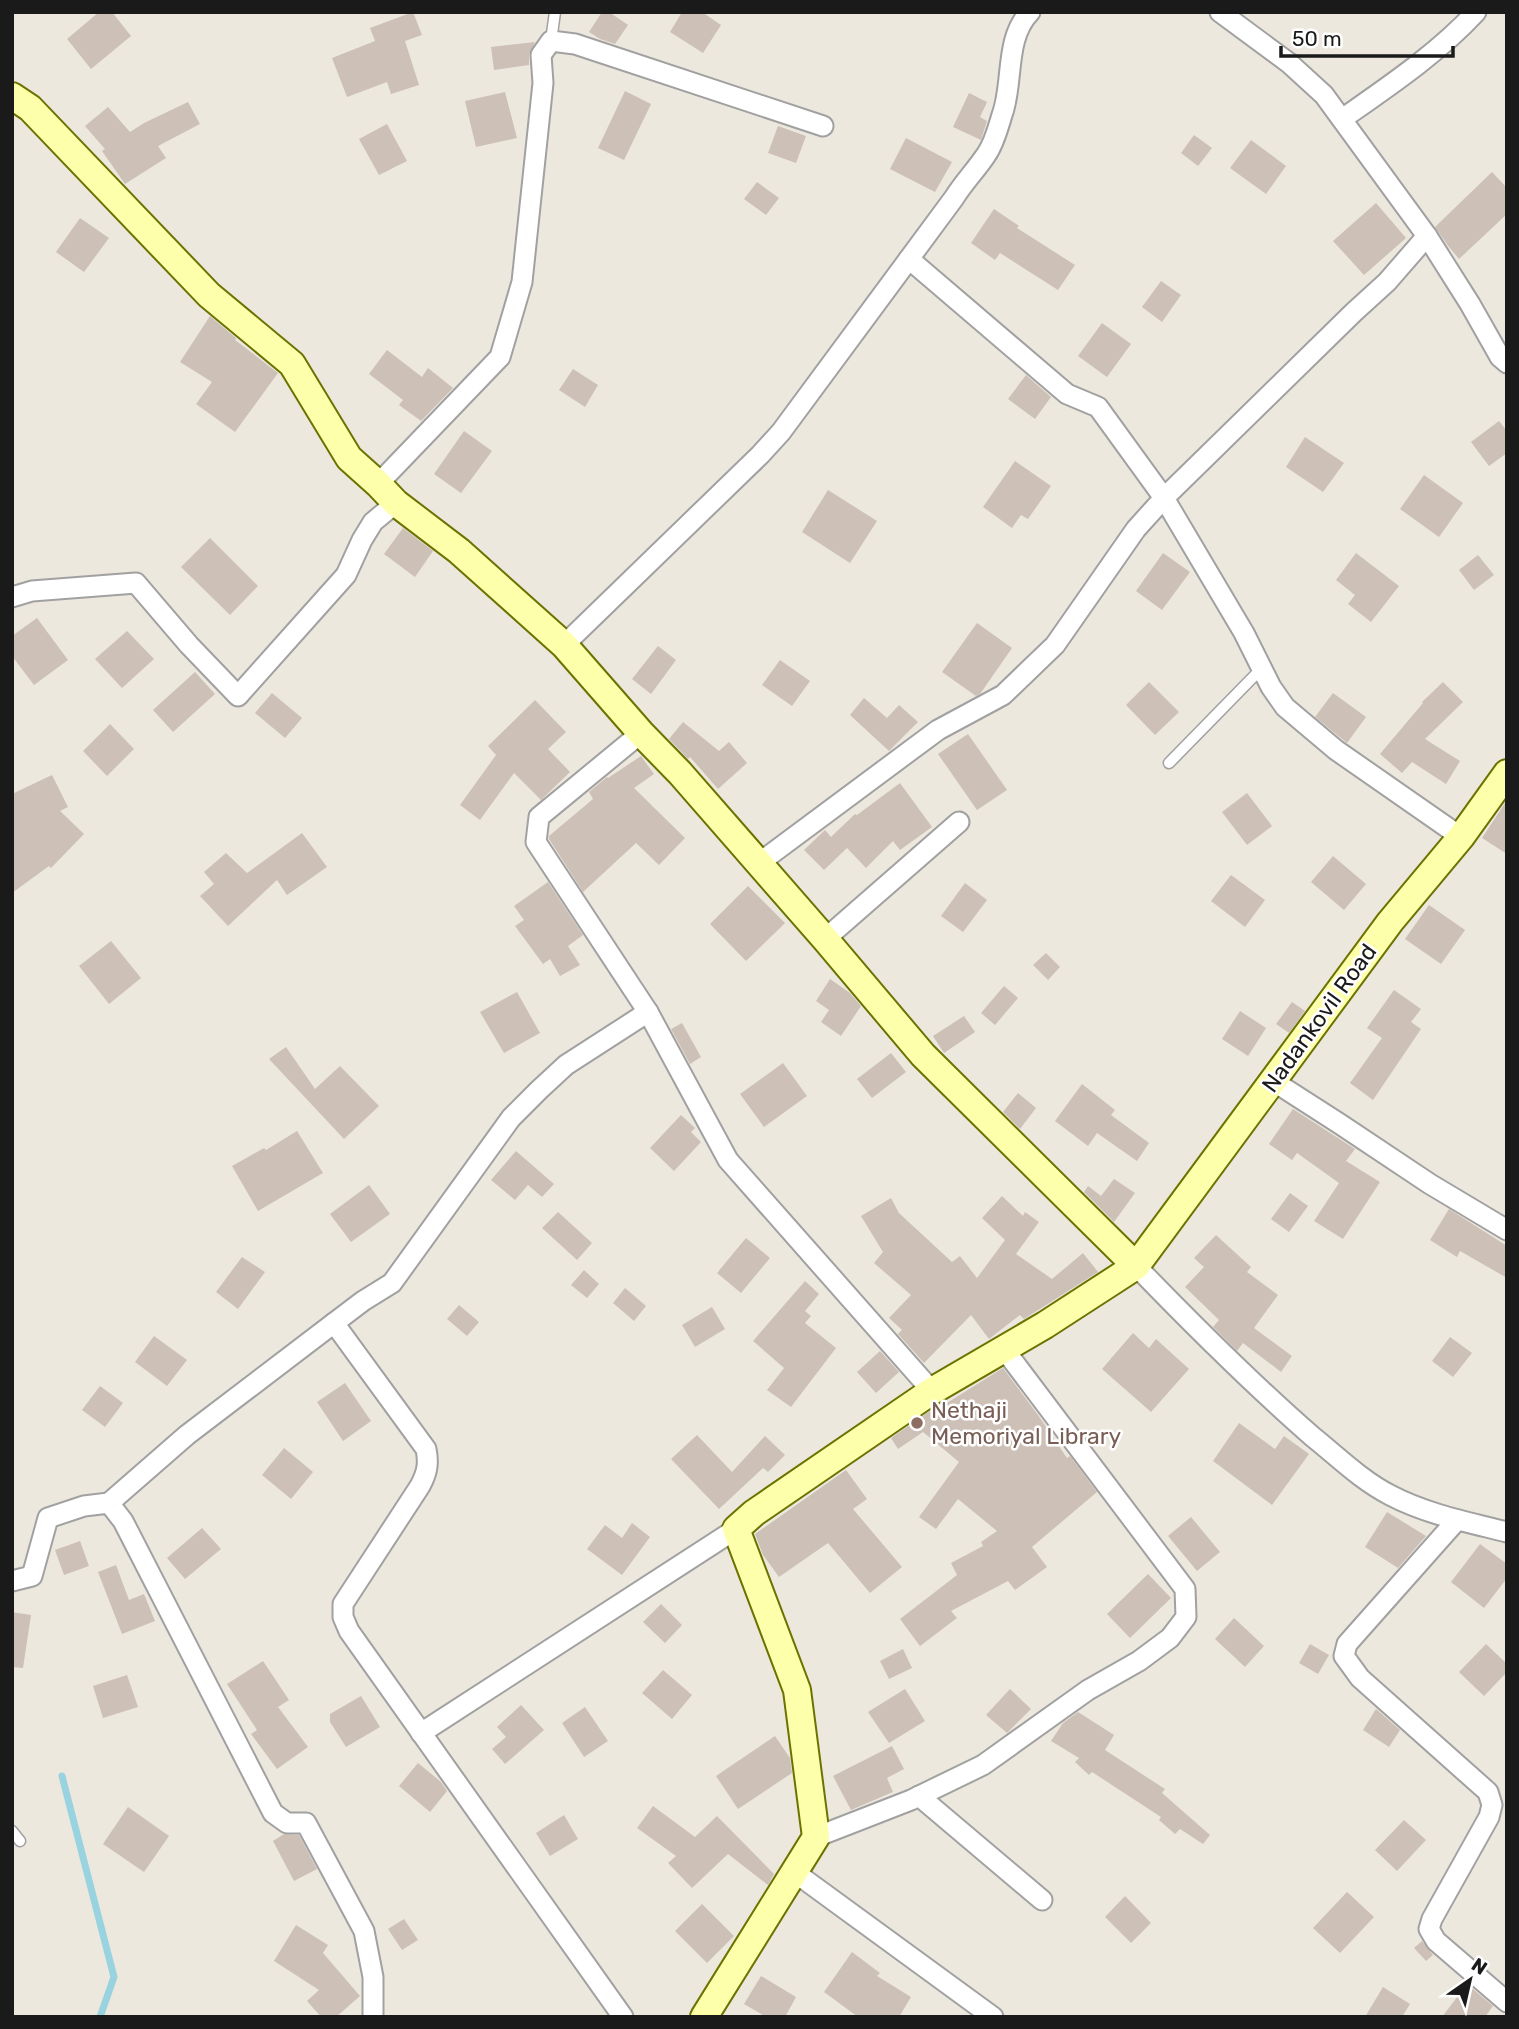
<svg xmlns="http://www.w3.org/2000/svg" width="1519" height="2029" font-family="Rubik,sans-serif">
	<style>
		.lines { fill: none; stroke-linecap: round; stroke-linejoin: round }
		.stream { stroke: #9ad3e0; stroke-width: 7 }
		.building { fill: #cdc0b7 }
		.lane-casing { stroke: #a1a1a1; stroke-width: 13 }
		.street-casing { stroke: #a1a1a1; stroke-width: 23 }
		.secondary-casing { stroke: #6b7300; stroke-width: 30 }
		.lane { stroke: #fff; stroke-width: 10 }
		.street { stroke: #fff; stroke-width: 19 }
		.secondary { stroke: #feffab; stroke-width: 26 }
		.education-dot { fill: #8d6e63; stroke: #fff; stroke-width: 2.5 }
		.labels { text-anchor: middle; stroke-width: 5; stroke-linejoin: round; paint-order: stroke }
		.street-label { font-size: 23px; fill: #1a1a1a; stroke: #fff }
		.education-label { font-size: 23px; fill: #785e54; stroke: #fff; text-anchor: start }
	</style>
	<rect width="100%" height="100%" fill="#ede8de"/>
	<g class="lines">
		<!-- stream -->
		<path class="stream" d="M62 1776 114 1977 100 2017"/>
	</g>
	<!-- building -->
	<g class="building">
		<path d="M99 12H112L131 36 91 69 67 39Z"/>
		<path d="M413 12 422 35 405 41 419 85 391 94 387 82 347 97 332 58 375 41 370 28Z"/>
		<path d="M602 12H609L628 25 615 44 600 39 589 32Z"/>
		<path d="M682 12H702L721 25 703 53 670 32Z"/>
		<path d="M535 42 529 55V65L494 70 491 47Z"/>
		<path d="M625 91 651 104 624 160 598 148Z"/>
		<path d="M505 92 517 138 476 147 465 101Z"/>
		<path d="M969 93 987 102 980 117 987 121 981 140 953 127Z"/>
		<path d="M188 102 200 124 158 146 166 158 125 184 102 151 105 149 85 126 108 107 130 132 144 123Z"/>
		<path d="M387 124 407 161 379 175 359 139Z"/>
		<path d="M778 126 806 136 796 163 768 153Z"/>
		<path d="M1194 135 1212 148 1198 166 1181 153Z"/>
		<path d="M906 138 952 162 935 192 890 169Z"/>
		<path d="M1251 140 1286 166 1266 194 1230 168Z"/>
		<path d="M1492 172 1507 188V214L1459 259 1449 247 1435 227Z"/>
		<path d="M757 182 779 198 766 215 744 199Z"/>
		<path d="M1376 203 1406 238 1364 275 1333 241Z"/>
		<path d="M994 209 1019 226 1017 228 1075 265 1058 290 1000 253 995 260 971 243Z"/>
		<path d="M80 218 109 238 84 272 56 252Z"/>
		<path d="M1161 281 1181 295 1162 322 1142 307Z"/>
		<path d="M210 316 236 338 235 340 278 373 235 432 196 404 212 382 180 362Z"/>
		<path d="M1102 323 1131 344 1107 377 1078 356Z"/>
		<path d="M387 350 422 377 428 368 453 388 421 421 399 405 403 400 369 374Z"/>
		<path d="M573 369 598 385 585 407 559 390Z"/>
		<path d="M1026 375 1051 397 1035 419 1008 399Z"/>
		<path d="M1499 421 1507 431V453L1489 466 1471 442Z"/>
		<path d="M464 431 492 451 461 493 434 474Z"/>
		<path d="M1305 437 1344 463 1323 492 1286 467Z"/>
		<path d="M1015 461 1051 486 1028 519 1021 515 1012 528 983 507Z"/>
		<path d="M1424 475 1463 503 1439 537 1400 509Z"/>
		<path d="M828 490 877 521 850 563 802 532Z"/>
		<path d="M403 528 433 551 415 577 384 554Z"/>
		<path d="M210 538 258 586 230 615 181 567Z"/>
		<path d="M1163 553 1190 572 1162 610 1136 591Z"/>
		<path d="M1356 553 1399 586 1371 622 1348 604 1355 595 1336 580Z"/>
		<path d="M1478 555 1494 575 1474 590 1459 570Z"/>
		<path d="M37 618 68 660 34 685 12 656V636Z"/>
		<path d="M977 623 1012 648 980 694 976 696 942 672Z"/>
		<path d="M127 631 154 659 122 688 95 659Z"/>
		<path d="M658 646 676 660 651 694 632 679Z"/>
		<path d="M780 660 810 681 792 706 762 685Z"/>
		<path d="M195 672 215 694 173 732 153 710Z"/>
		<path d="M1149 682 1179 712 1155 735 1126 705Z"/>
		<path d="M1443 682 1463 702 1425 739 1460 761 1446 784 1412 762 1402 773 1380 754 1423 703 1422 702Z"/>
		<path d="M272 693 302 718 285 738 255 713Z"/>
		<path d="M1333 693 1366 717 1347 743 1315 717Z"/>
		<path d="M864 698 887 718 899 705 918 722 889 751 850 715Z"/>
		<path d="M535 700 566 732 548 749 570 772 541 800 514 773 480 820 460 805 496 755 488 746Z"/>
		<path d="M683 722 719 751 729 742 747 763 718 789 690 757 688 759 669 739Z"/>
		<path d="M110 724 134 749 107 776 83 751Z"/>
		<path d="M968 734 1007 790 977 810 938 754Z"/>
		<path d="M641 756 654 774 634 788 685 838 659 865 636 843 583 892 549 839V836L593 799 589 792 607 777 608 778Z"/>
		<path d="M52 775 68 807 60 811 84 834 51 868 49 866 12 893V794Z"/>
		<path d="M900 783 932 827 900 850 893 841 866 868 847 848 824 870 804 850 825 830 831 837 855 814 857 815Z"/>
		<path d="M1247 793 1272 826 1247 845 1222 812Z"/>
		<path d="M1507 800V854L1482 838Z"/>
		<path d="M302 833 327 867 287 895 277 880 228 926 200 896 214 884 204 872 226 853 247 873Z"/>
		<path d="M1333 856 1366 884 1344 910 1311 882Z"/>
		<path d="M1231 875 1265 900 1245 927 1211 901Z"/>
		<path d="M548 882 583 935 568 946 580 965 560 976 550 959 543 964 515 926 524 920 514 906Z"/>
		<path d="M965 883 987 900 963 932 941 916Z"/>
		<path d="M748 886 785 923 746 961 710 924Z"/>
		<path d="M1429 905 1465 930 1441 964 1405 939Z"/>
		<path d="M111 941 141 978 109 1004 79 966Z"/>
		<path d="M1046 953 1060 967 1048 980 1033 965Z"/>
		<path d="M830 979 850 993 861 1006 841 1036 821 1022 829 1010 816 1001Z"/>
		<path d="M1004 986 1018 998 995 1025 981 1013Z"/>
		<path d="M1394 990 1421 1009 1411 1022 1421 1029 1373 1100 1350 1083 1382 1038 1367 1028Z"/>
		<path d="M517 992 540 1033 504 1053 480 1012Z"/>
		<path d="M1292 1002 1305 1011 1289 1033 1276 1024Z"/>
		<path d="M1240 1011 1266 1028 1248 1056 1222 1039Z"/>
		<path d="M964 1016 975 1032 944 1053 933 1036Z"/>
		<path d="M682 1023 701 1057 690 1064 671 1029Z"/>
		<path d="M286 1047 315 1089 340 1066 379 1106 344 1139 269 1059Z"/>
		<path d="M891 1053 906 1072 872 1098 857 1079Z"/>
		<path d="M783 1063 807 1096 764 1127 740 1094Z"/>
		<path d="M1082 1084 1115 1110 1111 1115 1149 1143 1137 1161 1097 1133 1088 1146 1055 1121Z"/>
		<path d="M1018 1093 1036 1108 1020 1129 1003 1112Z"/>
		<path d="M1293 1109 1355 1149 1346 1161 1380 1182 1343 1239 1314 1221 1339 1183 1297 1153 1292 1160 1269 1144Z"/>
		<path d="M681 1115 695 1128 691 1132 701 1142 674 1171 650 1148Z"/>
		<path d="M297 1131 323 1173 258 1211 232 1166 264 1148 266 1150Z"/>
		<path d="M516 1151 554 1184 542 1197 528 1185 515 1200 491 1180Z"/>
		<path d="M1114 1179 1135 1193 1114 1222 1084 1192 1088 1186 1101 1196Z"/>
		<path d="M369 1185 390 1214 351 1242 330 1214Z"/>
		<path d="M1290 1193 1308 1206 1289 1232 1271 1219Z"/>
		<path d="M1002 1196 1023 1216 1025 1212 1039 1222 1016 1254 1052 1279 1083 1253 1098 1272 1024 1319 1020 1315 989 1339 971 1315 924 1363 898 1334 902 1330 889 1318 911 1295 874 1263 883 1252 861 1216 891 1198 899 1213 952 1262 960 1256 977 1278 1005 1240 982 1218Z"/>
		<path d="M1449 1209 1507 1246V1278L1460 1251 1457 1257 1430 1240Z"/>
		<path d="M558 1212 592 1243 577 1260 542 1228Z"/>
		<path d="M1216 1235 1251 1267 1247 1272 1278 1295 1254 1328 1292 1356 1281 1372 1243 1343 1237 1351 1213 1327 1219 1320 1185 1287 1204 1267 1194 1258Z"/>
		<path d="M746 1238 770 1258 741 1293 717 1273Z"/>
		<path d="M242 1257 265 1272 238 1309 216 1292Z"/>
		<path d="M584 1270 599 1284 587 1298 571 1285Z"/>
		<path d="M805 1281 819 1294 805 1311 811 1316 805 1323 836 1348 791 1407 767 1390 784 1368 753 1341Z"/>
		<path d="M625 1288 646 1306 634 1321 613 1303Z"/>
		<path d="M459 1305 479 1322 467 1336 447 1319Z"/>
		<path d="M712 1307 725 1329 695 1347 682 1325Z"/>
		<path d="M1133 1333 1149 1348 1156 1339 1189 1369 1151 1412 1102 1369Z"/>
		<path d="M154 1336 187 1360 167 1386 135 1362Z"/>
		<path d="M1450 1337 1472 1353 1453 1377 1432 1361Z"/>
		<path d="M880 1351 899 1372 876 1393 857 1372Z"/>
		<path d="M1003 1368 1038 1415 1067 1458 1070 1456 1097 1492 1032 1547 1047 1567 1015 1590 1008 1581 951 1611 957 1618 920 1646 900 1619 957 1575 951 1563 983 1546 981 1542 997 1531 958 1499 936 1529 919 1517 959 1462 923 1432 898 1449 891 1438 940 1404 942 1406Z"/>
		<path d="M345 1383 371 1421 343 1441 317 1402Z"/>
		<path d="M100 1386 123 1403 105 1427 82 1410Z"/>
		<path d="M1239 1423 1275 1449 1284 1436 1309 1454 1272 1505 1213 1461Z"/>
		<path d="M697 1435 732 1472 765 1436 785 1455 768 1472 763 1468 719 1509 671 1459Z"/>
		<path d="M284 1448 313 1472 291 1499 262 1475Z"/>
		<path d="M846 1470 867 1499 853 1509 902 1567 870 1593 828 1543 779 1577 763 1555 755 1534Z"/>
		<path d="M1387 1512 1426 1536 1398 1568 1365 1547Z"/>
		<path d="M1191 1517 1220 1552 1197 1571 1168 1536Z"/>
		<path d="M632 1523 650 1537 622 1575 587 1549 605 1525 622 1538Z"/>
		<path d="M202 1528 221 1549 185 1579 167 1558Z"/>
		<path d="M80 1541 89 1566 64 1575 55 1550Z"/>
		<path d="M1480 1544 1507 1564V1578L1484 1608 1451 1582Z"/>
		<path d="M116 1565 129 1600 144 1594 155 1621 122 1634 98 1572Z"/>
		<path d="M1148 1574 1171 1598 1130 1638 1107 1614Z"/>
		<path d="M661 1604 682 1625 665 1643 643 1622Z"/>
		<path d="M12 1612 31 1615 23 1668 12 1667Z"/>
		<path d="M1234 1618 1264 1646 1245 1667 1215 1639Z"/>
		<path d="M1310 1644 1329 1655 1318 1674 1299 1663Z"/>
		<path d="M1486 1644 1507 1664V1672L1484 1696 1459 1672Z"/>
		<path d="M903 1649 912 1668 889 1679 880 1661Z"/>
		<path d="M263 1661 289 1700 278 1707 308 1747 277 1769 251 1734 257 1730 227 1684Z"/>
		<path d="M663 1670 692 1695 672 1719 642 1693Z"/>
		<path d="M127 1675 138 1707 103 1718 93 1686Z"/>
		<path d="M905 1689 925 1721 889 1743 868 1712Z"/>
		<path d="M1010 1689 1031 1709 1007 1733 986 1715Z"/>
		<path d="M361 1696 380 1727 346 1747 330 1722V1714Z"/>
		<path d="M521 1705 544 1730 505 1764 492 1749 506 1737 497 1727Z"/>
		<path d="M585 1707 608 1741 584 1757 562 1723Z"/>
		<path d="M1376 1709 1400 1730 1389 1747 1363 1730Z"/>
		<path d="M1078 1712 1114 1735 1105 1750 1165 1789 1162 1793 1210 1835 1203 1844 1180 1829 1175 1834 1159 1820 1161 1817 1092 1772 1089 1775 1075 1762 1079 1758 1051 1741 1063 1723Z"/>
		<path d="M775 1736 790 1758 792 1773 738 1809 716 1776Z"/>
		<path d="M892 1746 904 1769 887 1778 893 1792 851 1810 833 1776Z"/>
		<path d="M418 1763 441 1782 447 1791 430 1812 399 1786Z"/>
		<path d="M653 1806 695 1837 717 1816 774 1874 768 1885 728 1854 692 1888 668 1863 676 1856 637 1828Z"/>
		<path d="M128 1807 169 1836 144 1872 103 1844Z"/>
		<path d="M564 1815 578 1839 550 1856 536 1833Z"/>
		<path d="M1404 1820 1426 1840 1397 1871 1375 1850Z"/>
		<path d="M284 1834 299 1835 317 1869 294 1881 273 1841Z"/>
		<path d="M1347 1892 1374 1917 1340 1953 1313 1928Z"/>
		<path d="M1125 1896 1151 1923 1131 1943 1105 1917Z"/>
		<path d="M702 1904 734 1936 707 1963 675 1931Z"/>
		<path d="M404 1919 418 1940 402 1950 388 1929Z"/>
		<path d="M296 1925 328 1945 323 1953 360 1996 336 2017H321L307 2001 319 1990 274 1961Z"/>
		<path d="M1422 1941 1433 1955 1426 1961 1414 1948Z"/>
		<path d="M852 1952 880 1973 877 1976 911 1997 899 2017H858L824 1992Z"/>
		<path d="M761 1976 796 1997 785 2017H766L744 2004Z"/>
		<path d="M1467 1984 1493 2006 1485 2017H1442Z"/>
		<path d="M1383 1987 1410 2004 1402 2017H1365Z"/>
	</g>
	<g class="lines">
		<defs>
			<g id="lane">
				<path d="M551 41 555 12"/>
				<path d="M1169 763 1262 668"/>
				<path d="M12 1831 20 1841"/>
			</g>
			<g id="street">
				<path d="M1220 12 1289 63 1324 95 1427 236 1470 304 1500 357 1507 363"/>
				<path d="M1342 119C1389 86 1437 54 1476 12"/>
				<path d="M909 259 1067 394 1098 407 1164 498 1244 633 1271 687 1285 707 1336 750 1461 837"/>
				<path d="M378 484 500 357 522 282 543 83 541 55 551 41 575 44 823 126"/>
				<path d="M12 597 32 591 136 583 189 645 238 696 346 575 362 540 373 522 396 503"/>
				<path d="M564 645 760 455 781 432 954 198C964 182 976 170 986 155 994 144 998 128 1002 115 1014 83 1004 39 1030 12"/>
				<path d="M641 733 539 817 536 842 648 1012 728 1160 932 1391"/>
				<path d="M759 863 938 730 1003 695 1055 645 1136 529 1164 498 1354 312 1387 282 1427 236"/>
				<path d="M825 939 959 822"/>
				<path d="M1273 1081 1340 1124 1430 1184 1507 1230"/>
				<path d="M1136 1266C1193 1325 1251 1383 1313 1437 1338 1457 1361 1480 1390 1495 1426 1514 1467 1522 1507 1532"/>
				<path d="M109 1503 187 1435 334 1323"/>
				<path d="M1457 1520 1347 1644 1344 1656 1360 1678 1488 1792 1492 1805 1489 1817 1432 1919 1429 1929 1436 1941 1507 2002"/>
				<path d="M12 1581 32 1576 48 1518 84 1506 109 1503 123 1521 273 1813 287 1823H306L364 1931 373 1977V2017"/>
				<path d="M421 1733 736 1529"/>
				<path d="M919 1796 1042 1900"/>
				<path d="M816 1837 911 1800 983 1765 1088 1690 1139 1661 1170 1638 1186 1617 1185 1589 1004 1349"/>
				<path d="M793 1871 993 2017"/>
				<path d="M623 2017 349 1631 343 1617V1604L420 1486C427 1473 429 1464 426 1449L334 1323 363 1301 392 1283 511 1118 539 1090 566 1065 648 1012"/>
			</g>
			<g id="secondary">
				<path d="M12 96 30 108 209 295 292 364 349 458 378 484 396 503 459 551 564 645 641 733 680 773 825 939 923 1055 1136 1266"/>
				<path d="M704 2017 816 1837 797 1690 736 1529 754 1513 932 1391 1045 1325 1136 1266 1390 922 1461 837 1507 773"/>
			</g>
		</defs>
		<!-- lane casing -->
		<use href="#lane" class="lane-casing"/>
		<!-- street casing -->
		<use href="#street" class="street-casing"/>
		<!-- secondary casing -->
		<use href="#secondary" class="secondary-casing"/>
		<!-- lane -->
		<use href="#lane" class="lane"/>
		<!-- street -->
		<use href="#street" class="street"/>
		<!-- secondary -->
		<use href="#secondary" class="secondary"/>
	</g>
	<!-- markers -->
	<circle class="education-dot" cx="917" cy="1423" r="7"/>
	<g class="labels">
		<!-- street labels -->
		<g class="street-label">
			<text transform="translate(1319 1018) rotate(-54)" y="8">Nadankovil Road</text>
		</g>
		<!-- education labels -->
		<g class="education-label">
			<text x="931" y="1418">Nethaji<tspan x="931" dy="26">Memoriyal Library</tspan></text>
		</g>
	</g>
	<!-- border -->
	<rect width="1519" height="2029" fill="none" stroke="#1a1a1a" stroke-width="28"/>
	<!-- north arrow -->
	<g transform="translate(1470 1980) rotate(34)" stroke="#ffffff" stroke-width="5" paint-order="stroke">
	<path d="M0-5L12 26L0 18L-12 26Z" fill="#1a1a1a"/>
	<text y="-10" font-size="19" font-weight="bold" text-anchor="middle" fill="#1a1a1a">N</text>
	</g>
	<!-- scale -->
	<path d="M1281 46v10h172v-10" fill="none" stroke="#1a1a1a" stroke-width="3.5"/>
	<text x="1292" y="46" font-size="21" fill="#1a1a1a" stroke="#ffffff" stroke-width="5" paint-order="stroke">50 m</text>
</svg>
